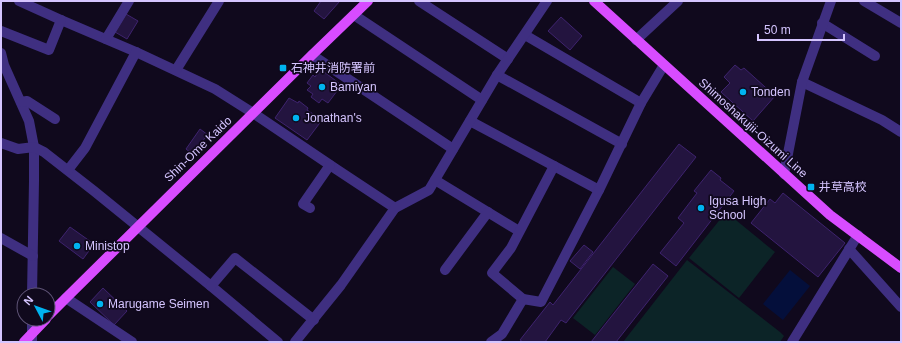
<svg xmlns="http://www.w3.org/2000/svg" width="902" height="343" font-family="Arial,'Noto Sans JP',sans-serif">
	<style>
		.green { fill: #0c2427 }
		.water { fill: #040f3b }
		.building { fill: #23143f; stroke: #3e236e }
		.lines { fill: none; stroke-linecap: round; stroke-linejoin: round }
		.minor { stroke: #3f2f81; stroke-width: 10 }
		.major { stroke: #d84cff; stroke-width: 10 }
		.poi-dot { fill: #00b3f0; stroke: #10091d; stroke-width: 1.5 }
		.labels { text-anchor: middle; stroke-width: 3.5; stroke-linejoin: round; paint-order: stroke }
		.poi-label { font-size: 12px; fill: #d5c5ff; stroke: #10091d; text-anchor: start }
		.street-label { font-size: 12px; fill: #d5c5ff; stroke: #10091d }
	</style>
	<rect width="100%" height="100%" fill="#10091d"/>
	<!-- green -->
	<g class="green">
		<path d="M726 212 775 252 739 298 689 258Z"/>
		<path d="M687 260 780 332 784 336 780 342H623Z"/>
		<path d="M613 267 635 284 595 335 573 318Z"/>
	</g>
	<!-- water -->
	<path class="water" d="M790 270 810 286 783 320 763 304Z"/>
	<!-- building -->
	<g class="building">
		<path d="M321 1H340L324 19 314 11Z"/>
		<path d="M126 14 138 21 127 39 115 32Z"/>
		<path d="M561 17 582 36 570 50 548 31Z"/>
		<path d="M735 65 741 70 744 68 775 96 753 121 721 92 730 83 724 77Z"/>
		<path d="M320 69 339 83 335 89 337 91 328 103 322 99 319 103 311 97 313 94 307 90 311 86 307 83 313 75 315 77Z"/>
		<path d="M289 98 298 103 299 101 308 108 307 110 322 120 307 140 275 118Z"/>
		<path d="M200 129 208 135 191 153 186 149Z"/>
		<path d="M679 144 696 157 566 323 561 320 545 342H523L520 340 550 302 553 305Z"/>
		<path d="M711 170 721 178 720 180 734 191 676 266 660 253 684 223 678 218 697 193 694 191Z"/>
		<path d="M783 193 845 243 818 277 751 223 770 199 775 203Z"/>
		<path d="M70 227 94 244 83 259 59 241Z"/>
		<path d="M584 245 593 252 580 269 570 261Z"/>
		<path d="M653 264 668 276 616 342H591Z"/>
		<path d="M103 288 127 311 114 325 90 302Z"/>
	</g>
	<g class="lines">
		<!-- minor -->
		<g class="minor">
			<path d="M19 1 61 20 136 52 215 89 253 113 336 169 395 208"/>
			<path d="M419 1 508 59"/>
			<path d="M864 1 901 23"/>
			<path d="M354 15 482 100"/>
			<path d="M822 23 875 56"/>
			<path d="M1 31 49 50 61 20"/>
			<path d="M525 35 641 103"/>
			<path d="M106 39 129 1"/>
			<path d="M636 40 678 1"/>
			<path d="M1 53 4 65 29 121 34 147V181L32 295"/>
			<path d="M312 55 453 149"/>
			<path d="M176 70 219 1"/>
			<path d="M497 75 622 144"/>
			<path d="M802 82 882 120 901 132"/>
			<path d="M21 102 27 101 55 119"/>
			<path d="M470 121 599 190"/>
			<path d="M1 143 18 149 34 147 44 152 94 191 211 286 278 342"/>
			<path d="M68 170 85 148 136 52"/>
			<path d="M784 174 802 82 831 1"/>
			<path d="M435 180 519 231"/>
			<path d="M310 208 303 204 330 165"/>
			<path d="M1 238 33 256"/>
			<path d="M849 249 901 307"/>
			<path d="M445 270 488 212"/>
			<path d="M211 286 235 258 314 320"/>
			<path d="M66 298 132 342"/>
			<path d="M523 299 492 273 511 248 554 166"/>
			<path d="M32 319V342"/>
			<path d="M295 342 341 285 395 208 429 190 497 75 547 1"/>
			<path d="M491 342 502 334 523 299 541 302 599 190 641 103 664 65"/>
			<path d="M792 342 858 235"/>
		</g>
		<!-- major -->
		<g class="major">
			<path d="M594 1 830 215 901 268"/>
			<path d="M48 316 66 298 312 55 368 1"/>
			<path d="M24 342 46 319"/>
		</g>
	</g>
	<!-- markers -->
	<g class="poi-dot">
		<rect x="279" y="64" width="8" height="8" rx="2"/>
		<circle cx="322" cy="87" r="4"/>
		<circle cx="743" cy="92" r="4"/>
		<circle cx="296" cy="118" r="4"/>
		<rect x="807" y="183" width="8" height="8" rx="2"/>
		<circle cx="701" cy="208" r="4"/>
		<circle cx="77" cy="246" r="4"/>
		<circle cx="100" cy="304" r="4"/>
	</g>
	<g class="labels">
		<!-- poi labels -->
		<g class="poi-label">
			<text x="291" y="72">石神井消防署前</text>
			<text x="330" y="91">Bamiyan</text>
			<text x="751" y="96">Tonden</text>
			<text x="304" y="122">Jonathan's</text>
			<text x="819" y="191">井草高校</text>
			<text x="709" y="205">Igusa High<tspan x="709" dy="14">School</tspan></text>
			<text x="85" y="250">Ministop</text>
			<text x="108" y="308">Marugame Seimen</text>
		</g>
		<!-- street labels -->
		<g class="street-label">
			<text transform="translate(753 128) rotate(42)" y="4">Shimoshakujii-Oizumi Line</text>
			<text transform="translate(198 149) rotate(-44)" y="4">Shin-Ome Kaido</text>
		</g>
	</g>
	<!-- border -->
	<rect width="902" height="343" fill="none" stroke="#d5c5ff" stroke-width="4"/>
	<!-- north arrow -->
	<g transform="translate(36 307) rotate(311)"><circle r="19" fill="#10091d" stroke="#5f5477"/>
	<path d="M0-3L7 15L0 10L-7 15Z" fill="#00b3f0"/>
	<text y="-6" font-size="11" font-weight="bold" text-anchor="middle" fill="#d5c5ff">N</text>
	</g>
	<!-- scale -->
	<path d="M758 34v6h86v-6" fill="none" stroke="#d5c5ff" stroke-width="2"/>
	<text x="764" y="34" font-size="12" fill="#d5c5ff" stroke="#10091d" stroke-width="3" paint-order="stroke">50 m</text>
</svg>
